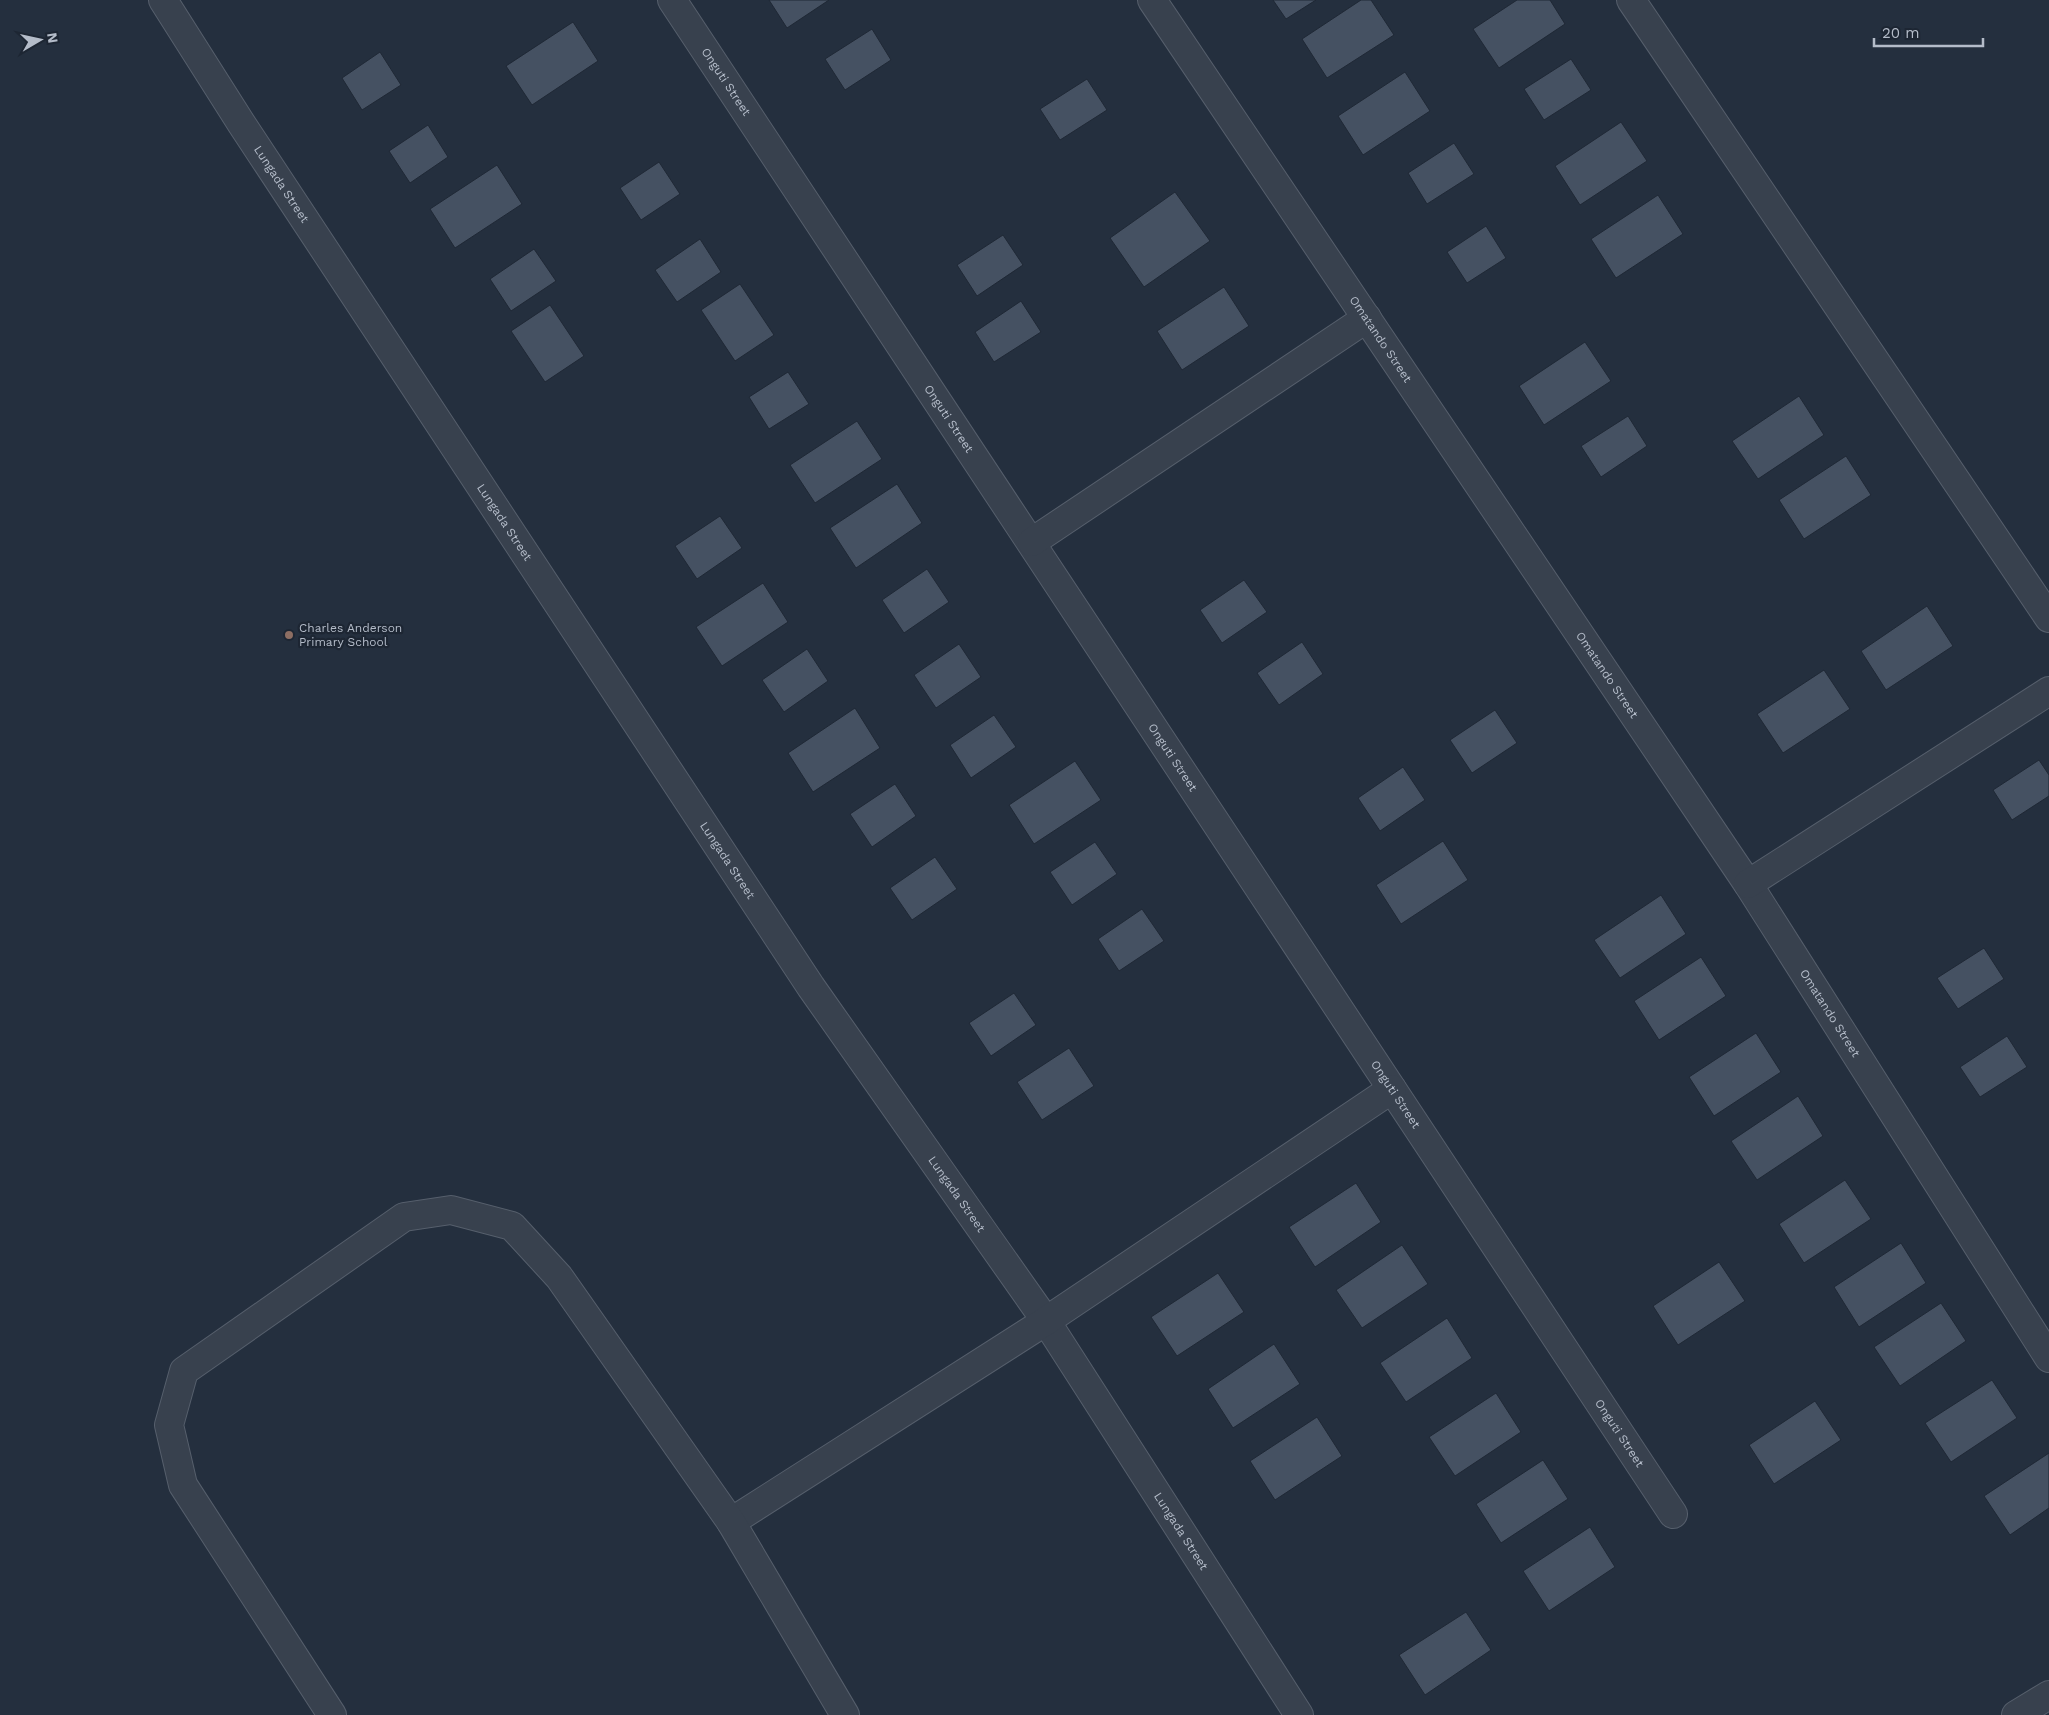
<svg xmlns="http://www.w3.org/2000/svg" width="2049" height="1715" font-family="'Work Sans',sans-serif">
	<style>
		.building { fill: #455162; stroke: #1f2835 }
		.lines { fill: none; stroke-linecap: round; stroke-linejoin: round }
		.minor-casing { stroke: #565f6c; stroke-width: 30 }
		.minor { stroke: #38414e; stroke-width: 28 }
		.education-dot { fill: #8d6e63; stroke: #1d2633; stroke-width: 2 }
		.labels { text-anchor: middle; stroke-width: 4.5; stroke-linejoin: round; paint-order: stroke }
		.street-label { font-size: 12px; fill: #b4bcc9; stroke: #1d2633 }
		.poi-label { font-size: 12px; fill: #b4bcc9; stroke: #1d2633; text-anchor: start }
	</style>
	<rect width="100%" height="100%" fill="#242f3e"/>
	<!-- building -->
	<g class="building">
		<path d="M769 0H829L787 28Z"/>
		<path d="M1273 0H1316L1286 19Z"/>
		<path d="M1361 0H1371L1394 35 1327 78 1302 39Z"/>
		<path d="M1517 0H1550L1565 24 1499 68 1473 29Z"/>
		<path d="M573 22 598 61 532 105 506 66Z"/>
		<path d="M872 29 891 60 845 90 825 59Z"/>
		<path d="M380 52 401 85 362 110 342 78Z"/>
		<path d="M1571 59 1591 90 1544 120 1524 89Z"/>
		<path d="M1405 72 1430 111 1363 155 1338 116Z"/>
		<path d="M1087 79 1107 110 1060 140 1040 109Z"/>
		<path d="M1621 122 1647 161 1580 205 1555 166Z"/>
		<path d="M428 125 448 157 410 183 389 151Z"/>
		<path d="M1454 143 1474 174 1427 204 1408 173Z"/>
		<path d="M659 162 680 194 641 220 620 188Z"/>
		<path d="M497 165 522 204 455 248 430 209Z"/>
		<path d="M1175 192 1210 241 1144 287 1110 238Z"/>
		<path d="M1658 195 1683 234 1616 278 1591 239Z"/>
		<path d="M1486 226 1506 258 1467 283 1447 252Z"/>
		<path d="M1003 235 1023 265 977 296 957 265Z"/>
		<path d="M700 239 721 272 677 302 655 270Z"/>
		<path d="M534 249 556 281 511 311 490 279Z"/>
		<path d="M740 284 774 335 735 361 701 310Z"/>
		<path d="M1224 287 1249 326 1182 370 1157 331Z"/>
		<path d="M1021 301 1041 332 994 362 975 332Z"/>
		<path d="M550 305 584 356 545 382 511 331Z"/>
		<path d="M1585 342 1611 381 1544 425 1519 386Z"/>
		<path d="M788 372 809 404 769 429 749 397Z"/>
		<path d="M1799 396 1824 435 1758 479 1732 441Z"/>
		<path d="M1628 416 1647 446 1601 477 1581 446Z"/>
		<path d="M857 421 882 459 815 503 790 465Z"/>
		<path d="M1846 456 1871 495 1804 539 1779 500Z"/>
		<path d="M897 484 922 523 856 568 830 528Z"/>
		<path d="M720 516 742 548 697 579 675 546Z"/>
		<path d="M927 569 949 602 904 633 882 600Z"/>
		<path d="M1244 580 1267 612 1222 643 1200 610Z"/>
		<path d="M763 583 788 622 722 666 696 627Z"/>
		<path d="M1927 606 1953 646 1886 690 1861 651Z"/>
		<path d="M1302 642 1323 674 1279 705 1257 673Z"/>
		<path d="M959 644 981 677 936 708 914 675Z"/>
		<path d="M807 649 828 681 784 712 762 680Z"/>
		<path d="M1824 670 1850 709 1783 753 1757 714Z"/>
		<path d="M855 708 880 748 813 792 788 753Z"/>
		<path d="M1495 710 1517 743 1472 773 1450 740Z"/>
		<path d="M994 715 1016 747 971 778 950 745Z"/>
		<path d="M2039 760 2049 775V796L2012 820 1993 790Z"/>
		<path d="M1075 761 1101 800 1034 844 1009 805Z"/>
		<path d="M1403 767 1425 800 1380 831 1358 798Z"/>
		<path d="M895 784 916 816 872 847 850 814Z"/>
		<path d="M1443 841 1468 880 1401 924 1376 885Z"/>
		<path d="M1095 842 1117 874 1072 905 1050 872Z"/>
		<path d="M935 857 957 889 912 920 890 888Z"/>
		<path d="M1661 895 1686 934 1620 978 1594 940Z"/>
		<path d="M1142 909 1164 941 1119 971 1098 939Z"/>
		<path d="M1984 948 2004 979 1958 1009 1937 978Z"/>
		<path d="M1701 957 1726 996 1659 1040 1634 1001Z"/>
		<path d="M1014 993 1036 1025 991 1056 969 1023Z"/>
		<path d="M1756 1033 1781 1072 1714 1116 1689 1077Z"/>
		<path d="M2007 1036 2027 1067 1980 1097 1960 1067Z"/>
		<path d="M1069 1048 1094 1086 1042 1120 1017 1082Z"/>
		<path d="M1798 1096 1823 1136 1757 1180 1731 1141Z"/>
		<path d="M1845 1180 1871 1219 1804 1263 1779 1224Z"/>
		<path d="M1356 1183 1381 1222 1315 1267 1289 1227Z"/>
		<path d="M1901 1243 1926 1283 1859 1327 1834 1287Z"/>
		<path d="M1402 1245 1428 1284 1362 1328 1336 1290Z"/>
		<path d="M1719 1262 1745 1301 1678 1345 1653 1306Z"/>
		<path d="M1218 1273 1244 1312 1177 1356 1151 1317Z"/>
		<path d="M1941 1303 1966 1341 1900 1386 1874 1347Z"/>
		<path d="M1447 1318 1472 1358 1406 1402 1380 1363Z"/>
		<path d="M1274 1344 1300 1384 1233 1428 1208 1389Z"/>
		<path d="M1992 1380 2017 1418 1951 1462 1925 1423Z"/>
		<path d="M1496 1393 1521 1432 1455 1476 1429 1437Z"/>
		<path d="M1815 1401 1841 1440 1774 1484 1749 1445Z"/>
		<path d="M1317 1417 1342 1456 1275 1500 1250 1461Z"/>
		<path d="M2049 1453V1508L2010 1535 1984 1496Z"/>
		<path d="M1543 1460 1568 1499 1501 1543 1476 1504Z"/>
		<path d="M1590 1527 1615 1567 1549 1611 1523 1571Z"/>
		<path d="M1466 1612 1491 1650 1425 1695 1399 1655Z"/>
	</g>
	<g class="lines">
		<defs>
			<g id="minor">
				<path id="s1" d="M163 0 241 123 811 987 1046 1321 1299 1715"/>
				<path id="s2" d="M672 0 1673 1514"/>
				<path id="s3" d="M1152 0 1748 884 2049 1358"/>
				<path d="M1631 0 2049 618"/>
				<path d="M1032 542 1367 318"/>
				<path d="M1748 884 2049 691"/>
				<path d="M731 1522 1046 1321 1392 1089"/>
				<path d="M332 1715 183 1485 169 1425 184 1371 404 1217 451 1210 512 1226 559 1277 731 1522 845 1715"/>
				<path d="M2016 1715 2049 1695"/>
			</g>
		</defs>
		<!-- minor casing -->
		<use href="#minor" class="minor-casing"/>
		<!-- minor -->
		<use href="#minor" class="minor"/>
	</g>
	<!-- markers -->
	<circle class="education-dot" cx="289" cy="635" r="5"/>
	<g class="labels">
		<!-- street labels -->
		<g class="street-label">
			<text dy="4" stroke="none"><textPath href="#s2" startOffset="98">Onguti Street</textPath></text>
			<text dy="4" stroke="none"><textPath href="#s1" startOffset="219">Lungada Street</textPath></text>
			<text dy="4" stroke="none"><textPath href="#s3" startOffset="409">Omatando Street</textPath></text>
			<text dy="4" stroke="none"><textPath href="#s2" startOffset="502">Onguti Street</textPath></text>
			<text dy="4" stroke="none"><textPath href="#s1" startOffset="624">Lungada Street</textPath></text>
			<text dy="4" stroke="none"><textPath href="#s3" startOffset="814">Omatando Street</textPath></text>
			<text dy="4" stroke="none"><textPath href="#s2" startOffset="908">Onguti Street</textPath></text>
			<text dy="4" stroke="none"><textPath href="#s1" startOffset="1029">Lungada Street</textPath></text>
			<text dy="4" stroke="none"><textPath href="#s3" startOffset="1219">Omatando Street</textPath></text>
			<text dy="4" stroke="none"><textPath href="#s2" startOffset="1312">Onguti Street</textPath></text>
			<text dy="4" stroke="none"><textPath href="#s1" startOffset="1434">Lungada Street</textPath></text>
			<text dy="4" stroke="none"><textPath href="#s2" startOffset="1718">Onguti Street</textPath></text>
			<text dy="4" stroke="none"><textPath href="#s1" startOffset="1839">Lungada Street</textPath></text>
		</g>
		<!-- poi labels -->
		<g class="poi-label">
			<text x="299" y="632">Charles Anderson<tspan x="299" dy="14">Primary School</tspan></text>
		</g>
	</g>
	<!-- north arrow -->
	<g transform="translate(40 40) rotate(81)" stroke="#1d2633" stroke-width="4" paint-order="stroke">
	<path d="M0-4L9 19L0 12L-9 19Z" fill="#b4bcc9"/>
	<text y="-8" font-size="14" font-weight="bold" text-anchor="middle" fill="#b4bcc9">N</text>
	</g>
	<!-- scale -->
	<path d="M1874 38v8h109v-8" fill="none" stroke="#b4bcc9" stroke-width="2.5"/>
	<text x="1882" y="38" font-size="15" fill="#b4bcc9" stroke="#1d2633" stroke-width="4" paint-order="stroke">20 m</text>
</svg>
